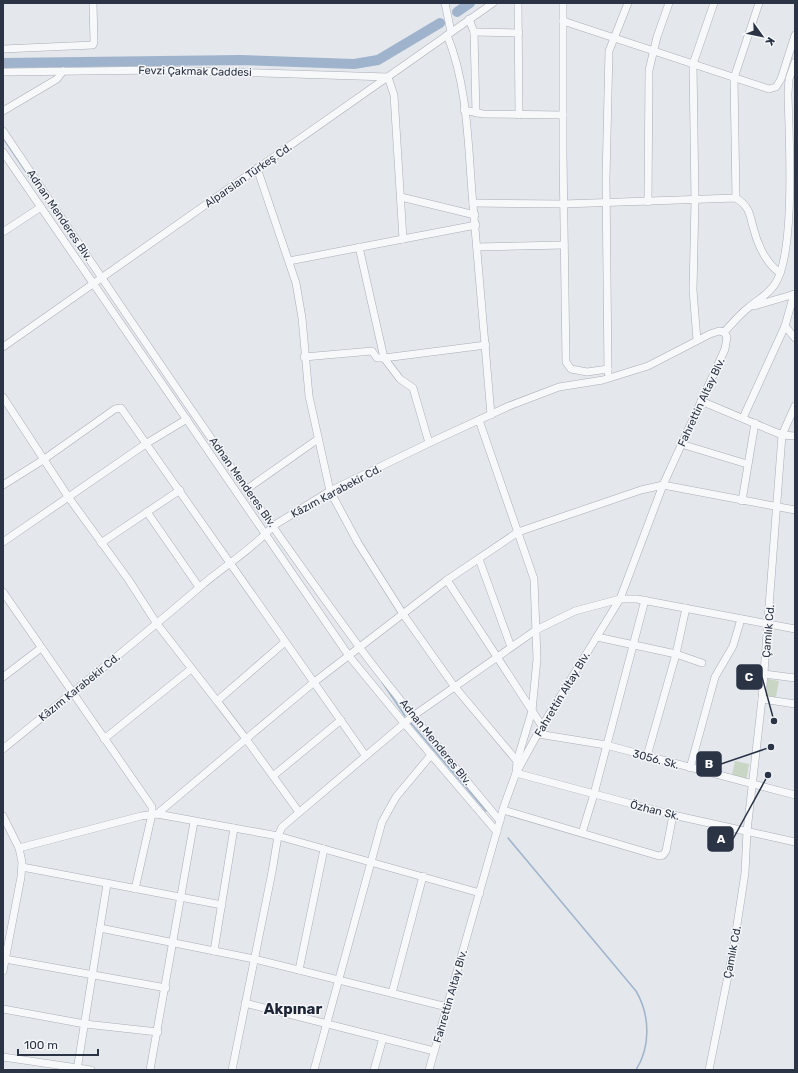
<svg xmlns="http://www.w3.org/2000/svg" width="798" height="1073" font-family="Rubik,sans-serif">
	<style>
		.green { fill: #c9d6c5 }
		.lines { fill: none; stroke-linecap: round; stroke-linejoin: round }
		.stream { stroke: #9fb4cc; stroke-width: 1.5 }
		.river { stroke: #9fb4cc; stroke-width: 10 }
		.minor-casing { stroke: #a9aeb7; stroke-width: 8 }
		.minor { stroke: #f7f8fa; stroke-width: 7 }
		.labels { text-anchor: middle; stroke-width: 3; stroke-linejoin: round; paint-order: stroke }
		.street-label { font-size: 11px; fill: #2b3445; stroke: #f4f6f9 }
		.district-label { font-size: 15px; font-weight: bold; fill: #1d2536; stroke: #f4f6f9 }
		.leader { fill: none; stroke: #2b3445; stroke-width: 1.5 }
		.callout-dot { fill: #2b3445; stroke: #f4f6f9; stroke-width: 1.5 }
		.callout { fill: #2b3445; stroke: #2b3445; stroke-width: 1.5 }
		.callout-label { font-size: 12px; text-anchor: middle; font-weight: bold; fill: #fff }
	</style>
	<rect width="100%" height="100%" fill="#e4e7ec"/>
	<!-- green -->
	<g class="green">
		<path d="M768 679 779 681 776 697 765 696Z"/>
		<path d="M735 761 749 764 746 782 731 779Z"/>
	</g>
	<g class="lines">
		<!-- stream -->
		<g class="stream">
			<path d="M3 138 35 185"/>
			<path d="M382 682 405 716"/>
			<path d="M410 722 486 811"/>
			<path d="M508 838 636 991C650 1015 651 1046 636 1070"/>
		</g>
		<!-- river -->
		<g class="river">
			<path d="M457 12 470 3"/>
			<path d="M3 63 241 60 354 64 378 60 440 23"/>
		</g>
		<defs>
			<g id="minor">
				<path d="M445 3 451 32"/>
				<path d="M518 3 519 115"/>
				<path d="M563 3V155L566 362 571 369 587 372 608 369"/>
				<path d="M469 19 474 32 476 113"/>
				<path d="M563 21 769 89 776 87 781 79 795 35"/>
				<path d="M474 32 519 33"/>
				<path d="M447 35C467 83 468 141 472 193 479 267 485 341 491 415"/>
				<path d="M3 49 93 45 94 42 93 3"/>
				<path d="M3 72 162 70 388 77 394 95 403 239 289 261"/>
				<path d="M464 110 483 114 563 115"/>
				<path d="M3 111 57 79 63 71"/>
				<path d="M3 131C120 305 236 479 360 648 404 707 453 764 500 821"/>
				<path d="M3 152 349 656 404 723 497 832"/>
				<path d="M257 168 296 283 302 318 309 396 330 491 358 543 403 614 454 686 517 761"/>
				<path d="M401 197 475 215"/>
				<path d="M736 198 734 78 759 3"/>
				<path d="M648 202 649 70 657 37 669 3"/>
				<path d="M473 203 563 204 736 198C751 208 749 214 754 230 758 246 767 264 780 273"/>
				<path d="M3 232 41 207"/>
				<path d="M403 239 476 225"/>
				<path d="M359 247 384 358 400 379 413 388 429 443"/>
				<path d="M477 247 564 245"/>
				<path d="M754 306 795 294"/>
				<path d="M785 326 795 338"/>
				<path d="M724 332C732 324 739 315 748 308 757 300 768 295 775 284 796 253 789 135 788 94L789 79 795 62"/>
				<path d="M697 340 693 290 695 201 693 64 714 3"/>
				<path d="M3 347 493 3"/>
				<path d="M304 357 372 351 377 358H384L486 345"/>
				<path d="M608 373 606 179 609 51 628 3"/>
				<path d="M3 397 69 498 128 579 157 624 217 701"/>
				<path d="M701 401 782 435 795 436"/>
				<path d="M743 418 785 326 794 294"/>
				<path d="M479 420 534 579 537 659 532 711 517 761 516 773 673 815 795 842"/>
				<path d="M681 444 747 464"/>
				<path d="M3 485 43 460 115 409 121 408 365 755"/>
				<path d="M247 489 318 439"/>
				<path d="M742 501 755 423"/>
				<path d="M147 512 199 587"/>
				<path d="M3 542 147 443 187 419"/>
				<path d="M101 543 180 490"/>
				<path d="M479 559 511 647"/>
				<path d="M447 580 542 726"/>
				<path d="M3 592 152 807V814L135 889"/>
				<path d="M597 637 676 654 702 663"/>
				<path d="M285 642 217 701 246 739 313 683 447 580 518 532 641 490 663 485 795 510"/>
				<path d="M764 674 795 678"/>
				<path d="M3 677 41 648"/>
				<path d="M762 699 795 704"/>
				<path d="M538 734 606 745 795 795"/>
				<path d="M104 739 191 669"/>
				<path d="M3 749C69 695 136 642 201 586 223 567 254 548 273 526L330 491 429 443 509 406 559 387 603 380 648 366 710 334 719 331 724 332"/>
				<path d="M647 756 676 654 686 608"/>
				<path d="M690 768 715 677 733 646 741 619"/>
				<path d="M273 776 341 720"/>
				<path d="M503 810 659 856 663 855 666 851 673 815"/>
				<path d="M157 814 246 739 299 812"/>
				<path d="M3 816 19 848 141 816 157 814 278 836 480 893"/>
				<path d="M582 833 594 794 645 600"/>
				<path d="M22 867 222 905"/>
				<path d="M100 928 254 959 447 1007"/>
				<path d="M214 951 234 828"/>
				<path d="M5 959 166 988"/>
				<path d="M299 970 324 849"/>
				<path d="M3 971 21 877 22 862 19 848"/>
				<path d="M392 993 423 876"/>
				<path d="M245 1003 434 1051"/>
				<path d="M3 1009 85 1024 158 1032"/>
				<path d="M3 1057 91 1070"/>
				<path d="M77 1070 107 884"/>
				<path d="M150 1070 194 822"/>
				<path d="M232 1070 272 872 278 836 282 827 413 716 536 630 575 611 620 599H637L795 629"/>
				<path d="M314 1070 382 822 396 797 431 755"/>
				<path d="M374 1070 383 1038"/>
				<path d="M429 1070 504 806 516 773 542 726 620 599 663 485 725 349 727 337 724 332"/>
				<path d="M709 1070 733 951 745 873 747 831 762 699 782 435 795 406"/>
			</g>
		</defs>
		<!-- minor casing -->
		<use href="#minor" class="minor-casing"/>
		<!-- minor -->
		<use href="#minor" class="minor"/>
	</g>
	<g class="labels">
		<!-- street labels -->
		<g class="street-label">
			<text transform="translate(195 71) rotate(1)" y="4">Fevzi Çakmak Caddesi</text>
			<text transform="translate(248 175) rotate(-35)" y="4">Alparslan Türkeş Cd.</text>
			<text transform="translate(60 215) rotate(56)" y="4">Adnan Menderes Blv.</text>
			<text transform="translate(701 402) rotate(-65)" y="4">Fahrettin Altay Blv.</text>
			<text transform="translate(243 482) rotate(55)" y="4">Adnan Menderes Blv.</text>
			<text transform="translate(336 491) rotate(-28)" y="4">Kâzım Karabekir Cd.</text>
			<text transform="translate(768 631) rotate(-85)" y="4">Çamlık Cd.</text>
			<text transform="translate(79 687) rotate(-39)" y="4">Kâzım Karabekir Cd.</text>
			<text transform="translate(562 694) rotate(-59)" y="4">Fahrettin Altay Blv.</text>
			<text transform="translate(436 742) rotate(51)" y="4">Adnan Menderes Blv.</text>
			<text transform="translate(656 759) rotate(15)" y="4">3056. Sk.</text>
			<text transform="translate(655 810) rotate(14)" y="4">Özhan Sk.</text>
			<text transform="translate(732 952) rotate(-79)" y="4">Çamlık Cd.</text>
			<text transform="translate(450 996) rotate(-74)" y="4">Fahrettin Altay Blv.</text>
		</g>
		<!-- district labels -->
		<g class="district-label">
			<text x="293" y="1014">Akpınar</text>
		</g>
	</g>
	<!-- callouts -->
	<path class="leader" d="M774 721L762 677M771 747L721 764M768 775L733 839"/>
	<g class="callout-dot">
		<circle cx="774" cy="721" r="4"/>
		<circle cx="771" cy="747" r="4"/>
		<circle cx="768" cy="775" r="4"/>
	</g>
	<g class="callout">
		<rect x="737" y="665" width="25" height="24" rx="4"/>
		<rect x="697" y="752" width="24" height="24" rx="4"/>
		<rect x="708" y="827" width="25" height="24" rx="4"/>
	</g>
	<g class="callout-label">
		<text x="749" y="681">C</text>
		<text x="709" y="768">B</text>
		<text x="721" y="843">A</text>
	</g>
	<!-- border -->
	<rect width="798" height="1073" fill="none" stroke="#2b3445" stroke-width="8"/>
	<!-- north arrow -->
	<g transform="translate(762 36) rotate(123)" stroke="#f4f6f9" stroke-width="3" paint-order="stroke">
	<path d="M0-3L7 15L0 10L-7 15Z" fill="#2b3445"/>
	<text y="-6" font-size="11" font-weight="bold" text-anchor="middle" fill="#2b3445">K</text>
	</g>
	<!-- scale -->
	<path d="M18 1049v6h80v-6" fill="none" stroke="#2b3445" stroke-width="2"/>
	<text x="24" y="1049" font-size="12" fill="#2b3445" stroke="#f4f6f9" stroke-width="3" paint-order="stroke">100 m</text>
</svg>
